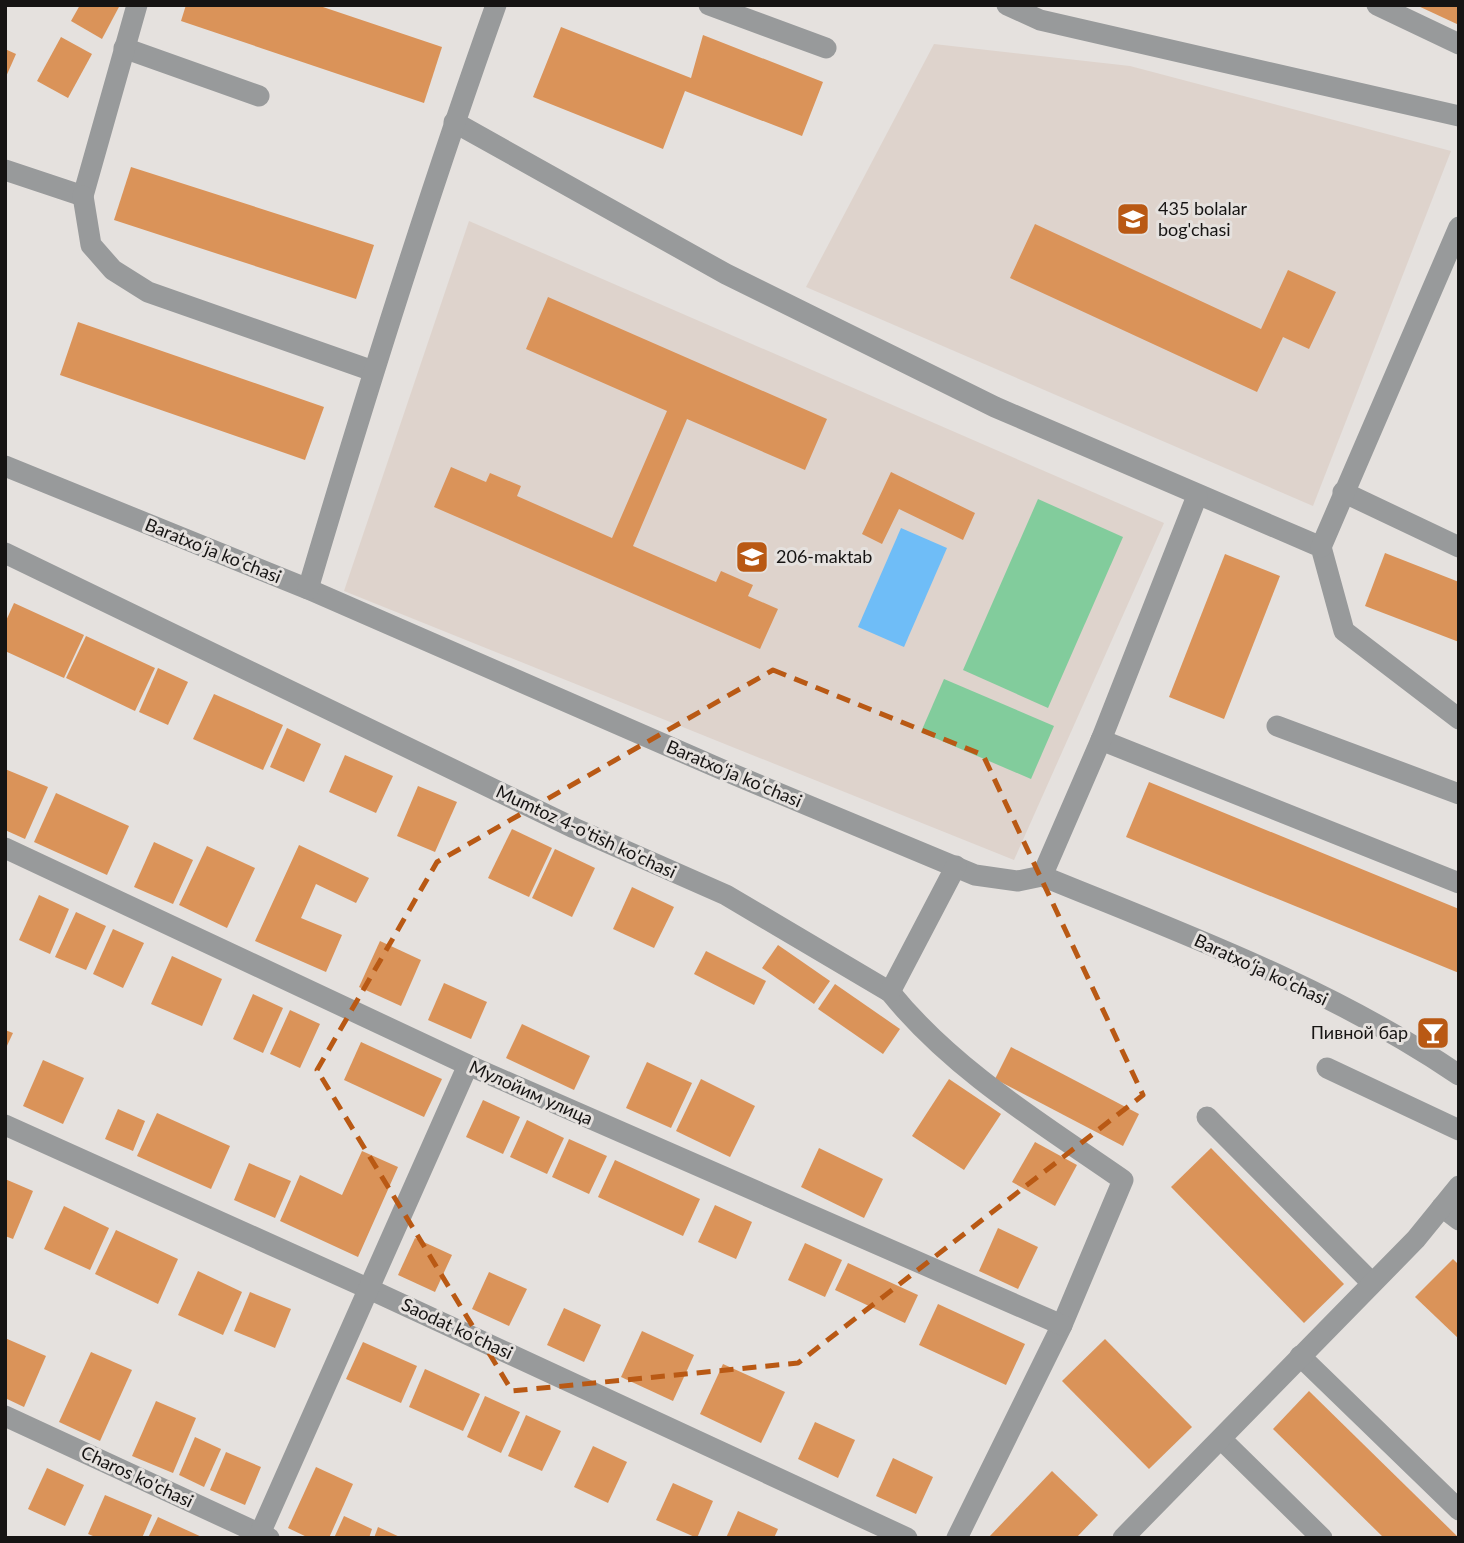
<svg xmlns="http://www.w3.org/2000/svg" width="1464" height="1543" font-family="Lato,sans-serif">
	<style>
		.built { fill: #ded3cc }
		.green { fill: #82cc9c }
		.water { fill: #6fbdf7 }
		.building { fill: #da9359 }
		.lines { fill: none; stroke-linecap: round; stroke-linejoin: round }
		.minor { stroke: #989a9b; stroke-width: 21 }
		.marked { fill: none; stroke: #b95914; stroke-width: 5; stroke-dasharray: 14 9; stroke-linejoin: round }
		.labels { text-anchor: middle; stroke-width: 6; stroke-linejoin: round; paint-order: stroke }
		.poi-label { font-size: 18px; fill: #161413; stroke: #e5e1de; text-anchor: start }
		.street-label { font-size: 18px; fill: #161413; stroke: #e5e1de }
	</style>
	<rect width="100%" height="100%" fill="#e5e1de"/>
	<!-- built -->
	<g class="built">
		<path d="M934 44 1130 66 1451 151 1313 506 806 287Z"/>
		<path d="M469 221 1164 523 1014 860 344 591Z"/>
	</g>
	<!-- green -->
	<g class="green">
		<path d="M1038 499 1123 537 1048 708 963 670Z"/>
		<path d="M944 679 1054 726 1031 779 921 732Z"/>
	</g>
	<!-- water -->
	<path class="water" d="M901 528 947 548 904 647 858 627Z"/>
	<!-- building -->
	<g class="building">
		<path d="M80 5H120L102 39 71 21Z"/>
		<path d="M186 5H317L442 47 424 103 181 21Z"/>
		<path d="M1416 5H1459V25Z"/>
		<path d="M561 27 691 78 703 35 823 82 802 136 685 91 663 149 533 97Z"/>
		<path d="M61 37 92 54 68 98 37 81Z"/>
		<path d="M5 49 16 54 5 79Z"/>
		<path d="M131 167 374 245 356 299 114 220Z"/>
		<path d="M1035 224 1261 329 1288 270 1336 292 1309 349 1283 337 1257 392 1010 278Z"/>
		<path d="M548 297 827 419 805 470 687 419 633 546 716 582 721 571 753 585 748 596 778 609 760 649 434 507 451 467 486 482 490 473 521 486 517 496 612 538 667 411 526 349Z"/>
		<path d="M78 322 324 407 305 460 60 375Z"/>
		<path d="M891 472 975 513 963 540 899 509 882 544 862 534Z"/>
		<path d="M1385 553 1459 582V642L1365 606Z"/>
		<path d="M1225 554 1280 576 1224 719 1169 697Z"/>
		<path d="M14 603 84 635 64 678 5 651V623Z"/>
		<path d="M86 636 155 668 135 711 66 678Z"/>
		<path d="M158 668 188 682 168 725 139 712Z"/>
		<path d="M214 694 283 725 263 770 193 739Z"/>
		<path d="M287 728 321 744 304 782 270 767Z"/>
		<path d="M345 755 393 776 376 813 329 792Z"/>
		<path d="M5 769 48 787 25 839 5 830Z"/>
		<path d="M1149 782 1459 909V973L1126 837Z"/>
		<path d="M418 786 457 802 435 852 397 836Z"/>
		<path d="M56 793 129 826 107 875 34 842Z"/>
		<path d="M512 829 552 848 529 897 488 878Z"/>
		<path d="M154 842 193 860 173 904 134 887Z"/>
		<path d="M299 845 369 878 356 903 316 884 301 918 342 935 326 972 255 941Z"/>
		<path d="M207 846 255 868 227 928 179 905Z"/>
		<path d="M555 849 595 868 572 917 532 898Z"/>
		<path d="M632 887 674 907 654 948 613 929Z"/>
		<path d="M39 895 69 909 50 954 19 940Z"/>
		<path d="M76 912 106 926 86 970 55 957Z"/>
		<path d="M113 929 144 943 123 988 93 974Z"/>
		<path d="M380 941 421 960 401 1006 359 987Z"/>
		<path d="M778 945 830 981 814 1004 762 968Z"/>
		<path d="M706 951 766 981 754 1005 694 974Z"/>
		<path d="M172 956 222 979 202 1026 151 1004Z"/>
		<path d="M444 983 487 1002 471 1039 428 1020Z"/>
		<path d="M835 984 900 1029 883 1054 818 1009Z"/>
		<path d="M253 994 283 1008 263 1053 233 1039Z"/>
		<path d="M290 1010 320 1024 300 1068 270 1054Z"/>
		<path d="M522 1024 590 1056 574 1090 506 1058Z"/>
		<path d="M5 1030 13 1033 5 1050Z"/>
		<path d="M361 1042 442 1079 424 1117 344 1080Z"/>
		<path d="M1011 1047 1139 1114 1123 1146 995 1079Z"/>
		<path d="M43 1060 84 1078 63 1124 23 1106Z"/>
		<path d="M647 1062 692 1083 671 1128 626 1108Z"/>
		<path d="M701 1079 755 1106 730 1157 676 1131Z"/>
		<path d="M949 1079 1001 1114 964 1170 912 1136Z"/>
		<path d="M483 1100 520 1117 503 1154 466 1137Z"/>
		<path d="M118 1109 145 1121 133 1151 105 1139Z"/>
		<path d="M157 1113 230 1146 211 1189 137 1156Z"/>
		<path d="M527 1120 564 1138 547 1174 510 1157Z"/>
		<path d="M569 1139 607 1156 589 1194 552 1177Z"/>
		<path d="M1035 1142 1077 1165 1055 1206 1012 1182Z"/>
		<path d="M819 1148 883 1179 864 1218 801 1187Z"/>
		<path d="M1211 1148 1344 1284 1304 1323 1171 1187Z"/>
		<path d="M362 1151 398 1167 358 1257 280 1221 300 1175 342 1195Z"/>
		<path d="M615 1160 700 1199 683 1236 598 1197Z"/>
		<path d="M249 1163 291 1181 275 1218 234 1200Z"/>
		<path d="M5 1179 33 1191 13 1239 5 1236Z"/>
		<path d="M715 1205 752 1222 736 1259 698 1242Z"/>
		<path d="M64 1206 109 1228 90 1270 44 1249Z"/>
		<path d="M998 1228 1038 1247 1018 1289 979 1271Z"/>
		<path d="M116 1230 178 1259 158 1304 95 1274Z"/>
		<path d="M415 1238 452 1255 435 1292 398 1275Z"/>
		<path d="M805 1243 842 1260 825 1297 788 1280Z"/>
		<path d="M1453 1259 1459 1265V1339L1415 1297Z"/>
		<path d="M848 1263 918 1295 905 1323 835 1290Z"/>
		<path d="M198 1271 242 1292 223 1335 178 1315Z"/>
		<path d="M489 1272 527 1289 509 1326 472 1309Z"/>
		<path d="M250 1292 291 1309 275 1348 234 1331Z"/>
		<path d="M938 1304 1025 1344 1006 1385 919 1345Z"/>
		<path d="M564 1308 601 1325 584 1362 547 1345Z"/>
		<path d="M642 1331 694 1355 673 1401 621 1377Z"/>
		<path d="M5 1338 46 1356 24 1407 5 1398Z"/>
		<path d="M1105 1339 1192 1427 1149 1469 1062 1381Z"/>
		<path d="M363 1342 417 1366 401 1403 346 1379Z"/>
		<path d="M91 1352 132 1370 100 1441 59 1422Z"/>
		<path d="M723 1364 785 1392 761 1443 700 1414Z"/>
		<path d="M425 1369 480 1394 463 1431 409 1407Z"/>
		<path d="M1309 1391 1459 1538H1384L1273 1429Z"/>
		<path d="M485 1396 520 1412 501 1453 467 1437Z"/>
		<path d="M156 1401 196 1418 173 1473 132 1456Z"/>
		<path d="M526 1415 561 1431 542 1471 508 1456Z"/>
		<path d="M815 1422 855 1440 838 1478 798 1459Z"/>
		<path d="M195 1437 221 1449 204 1487 179 1475Z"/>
		<path d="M593 1446 627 1462 608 1503 574 1487Z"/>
		<path d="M226 1452 261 1467 245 1505 210 1490Z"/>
		<path d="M893 1458 933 1477 916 1514 876 1496Z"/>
		<path d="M316 1467 353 1484 329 1538H309L288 1528Z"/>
		<path d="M47 1468 84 1485 65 1526 28 1509Z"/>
		<path d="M1052 1471 1098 1515 1076 1538H988Z"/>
		<path d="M673 1483 713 1501 697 1538 656 1520Z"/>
		<path d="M105 1495 152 1515 142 1538H98L88 1534Z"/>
		<path d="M738 1511 778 1529 774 1538H726Z"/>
		<path d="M344 1516 372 1529 369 1538H334Z"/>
		<path d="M158 1517 204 1538H148Z"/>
		<path d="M378 1527 402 1538H374Z"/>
	</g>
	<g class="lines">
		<!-- minor -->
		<g class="minor">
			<path d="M709 5 826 48"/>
			<path d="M1007 5 1040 20 1459 116"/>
			<path d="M1377 5 1459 44"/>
			<path d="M124 48 259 96"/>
			<path d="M454 122 726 274 995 407 1321 547 1344 631 1459 719"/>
			<path d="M5 170 83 196 137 5"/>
			<path d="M83 196 91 245 113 270 148 292 373 371"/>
			<path d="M5 466 308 589 723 770 975 875 1018 881 1042 876C1184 934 1331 988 1459 1075"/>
			<path d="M1343 492 1459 547"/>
			<path d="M1321 547 1459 227"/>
			<path d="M5 553 574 828 726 895 890 992C953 1070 1041 1123 1123 1180L1062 1325 957 1538"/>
			<path d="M308 589C366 393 427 198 496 5"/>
			<path d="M1277 726 1459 794"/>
			<path d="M1101 740 1459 883"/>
			<path d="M5 848 468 1065 1062 1325"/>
			<path d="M1042 876 1101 740 1197 496"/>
			<path d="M890 992 956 866"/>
			<path d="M1327 1068 1459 1130"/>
			<path d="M1207 1117 1372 1283"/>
			<path d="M5 1125 367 1288 907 1538"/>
			<path d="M1442 1207 1459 1220"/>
			<path d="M1300 1356 1459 1510"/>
			<path d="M5 1416 269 1538"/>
			<path d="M1221 1439 1322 1538"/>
			<path d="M258 1538 468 1065"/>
			<path d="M1123 1538 1416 1239 1459 1186"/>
		</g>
	</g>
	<!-- marked area -->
	<path class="marked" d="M773 670 983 755 1143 1095 798 1363 512 1391 317 1070 437 862Z"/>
	<!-- icons -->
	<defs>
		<symbol id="school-square" viewBox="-11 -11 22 22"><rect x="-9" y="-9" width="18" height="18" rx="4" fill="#b95914" stroke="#e5e1de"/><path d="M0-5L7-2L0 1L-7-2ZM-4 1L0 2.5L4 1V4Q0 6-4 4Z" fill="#fff"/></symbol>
		<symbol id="bar-square" viewBox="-11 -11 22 22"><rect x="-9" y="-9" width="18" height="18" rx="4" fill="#b95914" stroke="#e5e1de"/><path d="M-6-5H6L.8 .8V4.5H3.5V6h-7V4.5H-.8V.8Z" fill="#fff"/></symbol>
	</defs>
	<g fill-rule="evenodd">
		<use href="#school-square" x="1114" y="200" width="38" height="38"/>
		<use href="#school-square" x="733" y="538" width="38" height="38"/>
		<use href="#bar-square" x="1414" y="1014" width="38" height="38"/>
	</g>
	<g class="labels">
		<!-- poi labels -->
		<g class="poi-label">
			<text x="1158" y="215">435 bolalar<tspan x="1158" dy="21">bog'chasi</tspan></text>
			<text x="776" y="563">206-maktab</text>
			<text x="1408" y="1039" text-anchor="end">Пивной бар</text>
		</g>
		<!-- street labels -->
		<g class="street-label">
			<text transform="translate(213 551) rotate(22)" y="6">Baratxoʻja koʻchasi</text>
			<text transform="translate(734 774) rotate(23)" y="6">Baratxoʻja koʻchasi</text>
			<text transform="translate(586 832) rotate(25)" y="6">Mumtoz 4-o'tish ko'chasi</text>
			<text transform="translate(1261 970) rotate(25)" y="6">Baratxoʻja koʻchasi</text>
			<text transform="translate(531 1093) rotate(24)" y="6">Мулойим улица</text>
			<text transform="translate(457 1329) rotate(25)" y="6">Saodat ko'chasi</text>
			<text transform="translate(137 1477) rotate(25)" y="6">Charos ko'chasi</text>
		</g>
	</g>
	<!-- border -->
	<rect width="1464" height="1543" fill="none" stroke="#161413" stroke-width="14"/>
</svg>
